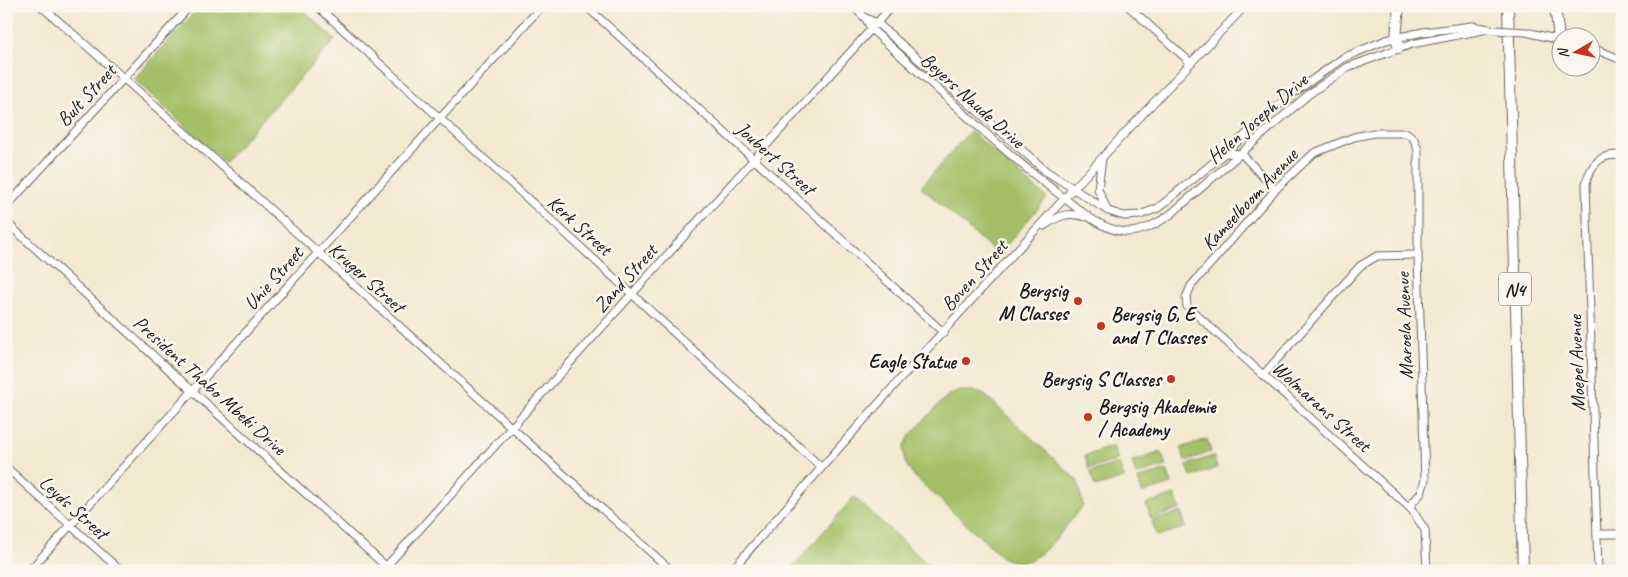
<svg xmlns="http://www.w3.org/2000/svg" width="1628" height="577" font-family="Caveat,sans-serif">
	<style>
		.green { fill: #a4bf66; stroke: #606e41 }
		.lines { fill: none; stroke-linecap: round; stroke-linejoin: round }
		.minor-casing { stroke: #67645b; stroke-width: 9 }
		.highway-casing { stroke: #67645b; stroke-width: 12 }
		.minor { stroke: #fff; stroke-width: 7 }
		.highway { stroke: #fff; stroke-width: 10 }
		.minor-bridge-casing { stroke: #67645b; stroke-width: 9; stroke-linecap: butt }
		.minor-bridge { stroke: #fff; stroke-width: 7 }
		.poi-dot { fill: #c8321e; stroke: #fbf7ec; stroke-width: 2 }
		.labels { text-anchor: middle; stroke-width: 5; stroke-linejoin: round; paint-order: stroke }
		.shield { fill: #fbf7ec; stroke: #5f5e5a; stroke-width: 1 }
		.shield-label { font-size: 19px; font-weight: bold; fill: #1c1c1c }
		.street-label { font-size: 20px; fill: #1c1c1c; stroke: #fbf7ec }
		.poi-label { font-size: 20px; font-weight: bold; fill: #1c1c1c; stroke: #fbf7ec; text-anchor: end }
	</style>
	<rect width="100%" height="100%" fill="#fbf7ec"/>
	<filter id="ink" filterUnits="userSpaceOnUse"><feTurbulence type="fractalNoise" baseFrequency=".02" numOctaves="2"/><feDisplacementMap in="SourceGraphic" scale="10" xChannelSelector="R" yChannelSelector="G"/><feConvolveMatrix kernelMatrix="1 2 1 2 8 2 1 2 1" color-interpolation-filters="sRGB"/></filter>
	<filter id="wash" filterUnits="userSpaceOnUse"><feTurbulence type="fractalNoise" baseFrequency=".0096" numOctaves="4" result="noise"/><feDisplacementMap in="SourceGraphic" scale="20" xChannelSelector="R" yChannelSelector="G"/><feGaussianBlur stdDeviation="1.12" result="paint"/><feColorMatrix in="noise" values="0 0 0 0 0 0 0 0 0 0 0 0 0 0 0 0 0 1.4 0 .05"/><feComposite in="paint" operator="in"/></filter>
	<g filter="url(#wash)">
		<rect width="100%" height="100%" fill="#f3e9d1"/>
		<!-- green -->
		<g class="green">
			<path d="M200 6H299L335 40 224 162 134 79Z"/>
			<path d="M970 131 1047 198 998 255 921 187Z"/>
			<path d="M960 391H973L985 395 1078 481 1083 506C1069 521 1049 552 1030 560 1021 564 1012 561 1003 558L912 474 905 462 904 448 910 435 947 396Z"/>
			<path d="M1207 439 1211 452 1185 461 1181 448Z"/>
			<path d="M1113 446 1118 460 1089 469 1085 456Z"/>
			<path d="M1161 452 1166 466 1136 475 1132 462Z"/>
			<path d="M1213 456 1217 468 1191 477 1187 465Z"/>
			<path d="M1119 463 1124 478 1095 487 1090 472Z"/>
			<path d="M1167 470 1172 484 1142 493 1138 479Z"/>
			<path d="M1175 495 1180 509 1151 519 1146 504Z"/>
			<path d="M854 497 935 571H789Z"/>
			<path d="M1181 512 1186 527 1157 536 1152 521Z"/>
		</g>
	</g>
	<g filter="url(#ink)">
		<g class="lines">
			<defs>
				<g id="minor">
					<path d="M41 6C255 191 460 384 672 571"/>
					<path d="M317 6 821 467"/>
					<path d="M586 6 944 333"/>
					<path d="M853 6 865 18 877 23 1046 171 1108 211 1124 216 1140 215 1158 208 1225 153 1288 97 1343 58 1386 40 1423 32 1472 26 1495 30"/>
					<path d="M1128 6 1191 63"/>
					<path d="M866 19 871 29C935 85 995 146 1063 197 1082 212 1100 229 1125 232 1142 233 1158 223 1171 214L1309 94 1348 67 1412 44 1488 29"/>
					<path d="M1526 32 1560 40"/>
					<path d="M1590 47 1622 60"/>
					<path d="M1225 153 1242 154 1275 190"/>
					<path d="M1102 158 1098 189 1107 210"/>
					<path d="M6 207 190 6"/>
					<path d="M6 222 391 571"/>
					<path d="M1044 226C1058 216 1068 211 1085 217"/>
					<path d="M1264 374 1360 266 1377 256 1418 255"/>
					<path d="M6 467 121 571"/>
					<path d="M1409 507 1421 493 1425 480 1418 255V150L1414 139 1407 133H1374L1354 137 1314 153 1275 190 1191 286 1186 298 1187 306 1412 510 1425 530 1427 571"/>
					<path d="M1597 534H1622"/>
					<path d="M29 571 542 6"/>
					<path d="M382 571 892 6"/>
					<path d="M731 571C898 379 1069 190 1245 6"/>
					<path d="M1598 571 1586 184C1590 165 1601 152 1622 156"/>
				</g>
				<g id="highway">
					<path d="M1508 6 1523 571"/>
					<path d="M1555 6 1559 39"/>
					<path d="M1399 48 1396 38 1399 6"/>
				</g>
			</defs>
			<!-- minor casing -->
			<use href="#minor" class="minor-casing"/>
			<!-- highway casing -->
			<use href="#highway" class="highway-casing"/>
			<!-- minor -->
			<use href="#minor" class="minor"/>
			<!-- highway -->
			<use href="#highway" class="highway"/>
			<defs>
				<path id="minor-bridge" d="M1495 30 1526 32"/>
			</defs>
			<!-- minor-bridge casing -->
			<use href="#minor-bridge" class="minor-bridge-casing"/>
			<!-- minor-bridge -->
			<use href="#minor-bridge" class="minor-bridge"/>
		</g>
	</g>
	<!-- markers -->
	<g class="poi-dot">
		<circle cx="1078" cy="301" r="5"/>
		<circle cx="1101" cy="326" r="5"/>
		<circle cx="966" cy="361" r="5"/>
		<circle cx="1171" cy="379" r="5"/>
		<circle cx="1088" cy="417" r="5"/>
	</g>
	<g class="labels">
		<!-- shield labels -->
		<rect class="shield" x="1499" y="272.5" width="32" height="33" rx="4"/>
		<g class="shield-label">
			<text x="1515" y="296">N4</text>
		</g>
		<!-- street labels -->
		<g class="street-label">
			<text transform="translate(86 95) rotate(-47)" y="7">Bult Street</text>
			<text transform="translate(973 100) rotate(42)" y="7">Beyers Naude Drive</text>
			<text transform="translate(1257 118) rotate(-41)" y="7">Helen Joseph Drive</text>
			<text transform="translate(776 158) rotate(42)" y="7">Joubert Street</text>
			<text transform="translate(1249 199) rotate(-47)" y="7">Kameelboom Avenue</text>
			<text transform="translate(580 225) rotate(42)" y="7">Kerk Street</text>
			<text transform="translate(974 275) rotate(-48)" y="7">Boven Street</text>
			<text transform="translate(367 277) rotate(42)" y="7">Kruger Street</text>
			<text transform="translate(273 278) rotate(-48)" y="7">Unie Street</text>
			<text transform="translate(625 278) rotate(-48)" y="7">Zand Street</text>
			<text transform="translate(1404 326) rotate(-92)" y="7">Maroela Avenue</text>
			<text transform="translate(1576 363) rotate(-92)" y="7">Moepel Avenue</text>
			<text transform="translate(210 385) rotate(42)" y="7">President Thabo Mbeki Drive</text>
			<text transform="translate(1322 406) rotate(42)" y="7">Wolmarans Street</text>
			<text transform="translate(74 507) rotate(42)" y="7">Leyds Street</text>
		</g>
		<!-- poi labels -->
		<g class="poi-label">
			<text x="1068" y="297">Bergsig<tspan x="1068" dy="23">M Classes</tspan></text>
			<text x="1111" y="321" text-anchor="start">Bergsig G, E<tspan x="1111" dy="23">and T Classes</tspan></text>
			<text x="956" y="368">Eagle Statue</text>
			<text x="1161" y="386">Bergsig S Classes</text>
			<text x="1098" y="413" text-anchor="start">Bergsig Akademie<tspan x="1098" dy="23">/ Academy</tspan></text>
		</g>
	</g>
	<!-- margin -->
	<rect width="1628" height="577" fill="none" stroke="#fbf7ec" stroke-width="25"/>
	<!-- north arrow -->
	<g transform="translate(1576 52) rotate(261)"><circle r="24" fill="#fbf7ec" stroke="#a29f99"/>
	<path d="M0-4L9 19L0 12L-9 19Z" fill="#c8321e"/>
	<text y="-8" font-size="14" font-weight="bold" text-anchor="middle" fill="#1c1c1c">N</text>
	</g>
</svg>
